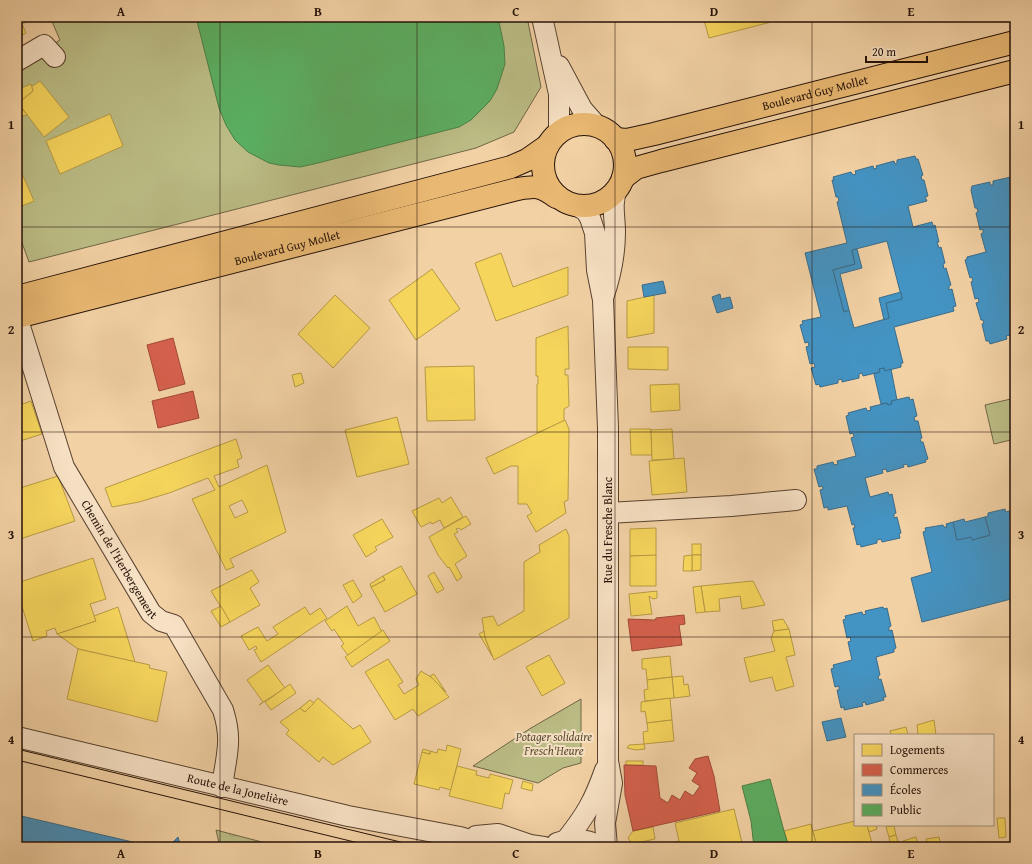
<svg xmlns="http://www.w3.org/2000/svg" width="1032" height="864" font-family="'Gentium Book Plus',serif">
	<style>
		.grass { fill: url(#grass-tufts); stroke: #706646 }
		.garden { fill: #bbbc85; stroke: #706646 }
		.homes { fill: #f6d55c; stroke: #b79a43; fill-rule: evenodd }
		.shops { fill: #d6604d; stroke: #a14838 }
		.schools { fill: #4393c3; stroke: #3a6c8b; fill-rule: evenodd }
		.public { fill: #5aae61; stroke: #4a7f46 }
		.lines { fill: none; stroke-linecap: round; stroke-linejoin: round }
		.minor-casing { stroke: #58412f; stroke-width: 22 }
		.major-casing { stroke: #241108; stroke-width: 24 }
		.minor { stroke: #f7e1c4; stroke-width: 20 }
		.major { stroke: #e9b872; stroke-width: 22 }
		.tram { stroke: #241108; stroke-width: 1 }
		.grid { fill: none; stroke: #241108; stroke-width: 1; stroke-opacity: 0.55 }
		.labels { text-anchor: middle; stroke-width: 4; stroke-linejoin: round; paint-order: stroke }
		.street-label { font-size: 12px; fill: #241108; stroke: #f7e1c4 }
		.park-label { font-size: 12px; font-style: italic; fill: #594d34; stroke: #f7e1c4 }
		.neatline { fill: none; stroke: #241108; stroke-width: 1.5 }
		.grid-label { font-size: 13px; text-anchor: middle; font-weight: bold; fill: #241108 }
	</style>
	<defs>
		<pattern id="grass-tufts" width="24" height="20" patternUnits="userSpaceOnUse"><rect width="24" height="20" fill="#bbbc85"/><path d="M3 7l-1-3M5 7V3M7 7l1-3M15 17l-1-3M17 17v-4M19 17l1-3" fill="none" stroke="#a1a171"/></pattern>
	</defs>
	<rect width="100%" height="100%" fill="#f2d1a4"/>
	<filter id="stains"><feTurbulence type="fractalNoise" baseFrequency=".005" numOctaves="4"/><feColorMatrix values="0 0 0 0 .2 0 0 0 0 .09 0 0 0 0 .02 0 0 0 .5 -.17"/></filter>
	<radialGradient id="worn" r=".72"><stop offset=".6" stop-color="#630" stop-opacity="0"/><stop offset="1" stop-color="#630" stop-opacity=".3"/></radialGradient>
	<!-- grass -->
	<path class="grass" d="M216 830 281 847H220Z"/>
	<!-- garden -->
	<g class="garden">
		<path d="M50 17H527L541 87 514 132 476 148 29 262 17 229V67L60 40Z"/>
		<path d="M1015 398V439L994 444 985 405Z"/>
		<path d="M581 699V763L563 768 538 783 473 766 531 728Z"/>
	</g>
	<!-- homes -->
	<g class="homes">
		<path d="M17 17H32L33 19 22 24 26 33 17 38Z"/>
		<path d="M708 17H770L771 22 709 38 704 20 709 19Z"/>
		<path d="M40 81 69 117 44 137 18 103 33 91 31 87Z"/>
		<path d="M31 84 33 91 18 103 27 115 19 117 17 114V90Z"/>
		<path d="M110 114 123 146 60 174 46 141Z"/>
		<path d="M17 162 34 201 17 208Z"/>
		<path d="M501 253 513 287 568 267V295L496 321 475 263Z"/>
		<path d="M432 269 460 309 416 340 389 300Z"/>
		<path d="M335 295 370 328 333 368 298 334Z"/>
		<path d="M654 295V333L627 338V301Z"/>
		<path d="M568 326 569 369H565V375H568L569 406 564 409V421L537 433V384H538V376H536V338Z"/>
		<path d="M628 347H668V370L628 369Z"/>
		<path d="M474 366 475 420 427 421 425 367Z"/>
		<path d="M301 373 304 383 295 387 292 375Z"/>
		<path d="M679 384 680 410 651 412 650 385Z"/>
		<path d="M17 386 23 404 31 401 42 434 17 442Z"/>
		<path d="M397 417 409 464 357 477 345 430Z"/>
		<path d="M565 420 569 429 568 500 564 502 566 513 536 532 527 516 532 513 527 504H518V466H511L494 474 486 458Z"/>
		<path d="M630 429H651L652 455H631Z"/>
		<path d="M672 429 674 459 652 460 651 430Z"/>
		<path d="M236 439 242 458 237 460 239 467 214 476 219 487 267 465 286 532 230 559 234 567 226 570 192 499 215 490 208 478 169 493 139 502 112 507 105 488ZM242 500 248 512 235 518 229 506Z"/>
		<path d="M684 458 687 492 652 495 649 461Z"/>
		<path d="M58 476 75 521 17 540V489Z"/>
		<path d="M451 497 463 517 444 528 440 520 432 524 431 522 421 527 412 511 439 498 442 503Z"/>
		<path d="M466 516 471 524 461 530 459 528 456 529 458 532 454 534 467 556 455 564 462 577 457 581 449 567 448 568 438 555 429 537Z"/>
		<path d="M382 519 393 537 375 547 377 550 366 557 353 535Z"/>
		<path d="M656 528V556H630V529Z"/>
		<path d="M566 529 569 536V618L494 660 485 638 482 618 493 616 498 626 524 611V562L540 552 539 545Z"/>
		<rect x="692" y="544" width="9" height="11"/>
		<path d="M656 555V586H630V556Z"/>
		<path d="M692 555H701V570L692 571Z"/>
		<path d="M692 555V571H683L684 556Z"/>
		<path d="M93 558 106 599 90 604 96 621 57 634 55 628 46 631 47 636 33 641 17 591V583Z"/>
		<path d="M401 566 417 594 385 612 371 587 385 580 383 576Z"/>
		<path d="M252 570 259 582 250 588 260 605 230 622 211 591Z"/>
		<path d="M434 572 444 589 437 593 428 576Z"/>
		<path d="M383 576 385 580 371 587 370 584Z"/>
		<path d="M353 580 362 596 353 603 343 585Z"/>
		<path d="M753 581 765 605 742 609 740 596 719 599 720 611 705 612 701 586Z"/>
		<path d="M701 586 705 612 696 613 693 587Z"/>
		<path d="M657 591V598L653 599 649 596 652 614 631 616 629 594Z"/>
		<path d="M221 606 230 622 221 627 211 611Z"/>
		<path d="M347 606 358 626 374 617 382 632 348 655 341 646 344 644 334 629 332 631 325 621Z"/>
		<path d="M118 607 135 662 78 649 57 634 96 621 94 616Z"/>
		<path d="M305 607 310 615 320 608 327 618 261 662 254 650 257 649 256 646 249 650 241 636 258 627 267 641 278 634 273 627Z"/>
		<path d="M783 619 789 629 774 631 772 621Z"/>
		<path d="M789 629 795 655 786 657 794 686 776 691 772 677 750 682 744 658 775 651 771 638 774 631Z"/>
		<path d="M383 630 390 641 352 667 345 657Z"/>
		<path d="M484 631 485 638 492 656 479 634Z"/>
		<path d="M78 649 150 665 149 668 167 672 157 722 67 699Z"/>
		<path d="M549 655 565 683 542 696 526 667Z"/>
		<path d="M670 656 672 677 647 680 646 669H642V659Z"/>
		<path d="M388 659 403 682 398 685 404 694 419 685 416 679 421 671 434 679 449 697 418 716 413 709 395 720 365 672Z"/>
		<path d="M268 665 285 688 259 705 263 702 247 680Z"/>
		<path d="M434 674 446 692 430 676Z"/>
		<path d="M683 676 684 685 688 684 690 696 674 698 672 677Z"/>
		<path d="M672 677 674 698 645 701 644 690 648 689 647 680Z"/>
		<path d="M290 684 296 693 271 710 265 702Z"/>
		<path d="M318 698 353 729 360 725 371 742 333 765 323 757 319 762 286 734 289 730 280 722 300 708 305 712Z"/>
		<path d="M670 698 672 720 647 723 645 711 641 712V702Z"/>
		<path d="M310 700 314 703 305 712 300 708Z"/>
		<path d="M672 720 674 741 644 744 643 732 648 731 647 723Z"/>
		<path d="M934 720 936 735H914L918 734 917 725Z"/>
		<path d="M906 727 908 735H891L890 731Z"/>
		<path d="M644 744 645 749 636 750 627 748 629 745Z"/>
		<path d="M447 745 461 749 451 790 440 787 439 790 414 784 422 752 430 754V751L437 753 438 749 446 751Z"/>
		<path d="M423 749 430 751V754L422 752Z"/>
		<rect x="626" y="761" width="17" height="4"/>
		<path d="M457 766 477 771 476 775 489 778 490 774 513 780 509 794 505 793 502 809 449 796Z"/>
		<path d="M523 781 533 784 532 791 521 788Z"/>
		<path d="M734 809 743 847H666L665 845 679 841 675 823Z"/>
		<path d="M997 818H1005L1006 837 999 838Z"/>
		<path d="M855 821V825H867L873 847H817L813 831Z"/>
		<path d="M811 824 817 847H789L784 831Z"/>
		<path d="M867 825H876L877 829 869 832Z"/>
		<path d="M894 826 896 835 889 837 886 827Z"/>
		<path d="M653 827 655 839 632 844 628 838 633 831Z"/>
		<path d="M896 835 898 842 890 843 889 837Z"/>
		<path d="M916 837 918 847H904L903 841Z"/>
		<path d="M939 837 941 847H928L926 839Z"/>
		<path d="M898 842 899 847H873L890 843Z"/>
		<path d="M1009 842V847H1015H1000L999 843Z"/>
	</g>
	<!-- shops -->
	<g class="shops">
		<path d="M173 338 185 384 159 391 147 345Z"/>
		<path d="M193 391 199 418 158 428 152 401Z"/>
		<path d="M684 615 685 624 679 625 682 645 632 651 628 619 655 620 656 618Z"/>
		<path d="M708 756 714 776 720 811 633 831 625 795 624 765 656 766 660 798 668 803 672 795 680 800 685 791 693 796 700 786 692 781 697 773 689 768 695 759Z"/>
	</g>
	<!-- schools -->
	<g class="schools">
		<path d="M915 156 916 159H918L923 175 921 176 922 180H924L928 196 925 197 927 201 908 206 913 227 932 222 933 226 935 225 939 242H937L939 248 941 247 945 263 943 264 944 269 946 268 951 285 949 286V290L952 289 956 306 953 307 954 311 894 327 903 363H901V367L885 371 884 368 879 369 880 372 863 376 862 373 859 374V378L842 382V379L838 380V383L820 387 819 384 816 385 811 368 815 367 814 363 810 364 806 347 809 346 808 342 805 343 800 325 803 324 802 321 821 317 805 253 847 243 837 202 839 201 838 197H836L832 180H834L833 177 851 172 853 175 856 174 855 171 873 166 874 169 877 168 876 166 894 161 895 164 897 163V160ZM887 241 902 299 886 303 889 318 854 328 849 310 844 312 833 270 855 264 852 250Z"/>
		<path d="M1014 176H1015V338L1011 339 1010 335 1006 336 1007 339 990 344 989 341H986L982 324 984 323 983 320H981L976 303 979 302 978 298 975 299 971 282 973 281 972 277 970 278 965 260 967 259V257L986 252 981 234 983 233V229L980 230 976 213 978 212 977 208H975L971 190 972 186 990 182V185H993V181L1011 177 1012 180 1015 179Z"/>
		<path d="M857 249 862 268 840 274 849 310 844 312 833 270 855 264 852 250Z"/>
		<path d="M663 281 666 293 644 297 642 285Z"/>
		<path d="M901 292 902 299 886 303 889 318 884 320 879 298Z"/>
		<path d="M720 294 721 299 730 297 733 308 717 313 712 297Z"/>
		<path d="M884 368 885 371 891 369 897 400 891 401 892 404 888 405 887 403 881 404 874 374 880 372 879 369Z"/>
		<path d="M909 397 910 400 913 399 917 416 914 417 915 421H918L922 438 920 439 921 442H923L928 459 925 460 926 462 908 467 907 464 903 465 904 467 887 472 886 469 882 470 883 473 865 478 870 497 888 492 889 495 892 494 896 513 894 514V518L897 517 901 533 899 534 900 538 882 542 881 539 877 540V543L861 547 860 544 857 545 853 528H855L854 524 852 525 847 506 828 510V507L824 508 820 490 823 489 822 486 819 487 814 469H817V466L833 462 834 465 838 464 837 461 856 456 851 438 854 437 853 433 850 434 846 416 849 415 848 413 866 408 867 411 871 410 870 407 887 403 888 405 892 404 891 401Z"/>
		<path d="M1005 509 1006 512 1009 511 1015 536V598L922 622 911 578 932 572 923 532 926 531 925 528 943 525 944 527H947L946 524 953 522 957 540 971 537 972 540 990 535 985 517 988 516V513Z"/>
		<path d="M985 517 990 535 972 540 971 537 957 540 953 522 964 519 965 522Z"/>
		<path d="M883 607 884 609 887 608 891 626 889 627V631L892 630 896 648 894 649V652L876 657 880 675 878 676 879 680 881 679 886 697H883L884 700 866 705 865 702 862 703 863 706 844 710V707L841 708 837 690H839V686L835 687 831 669 834 668 833 665 852 660 848 642 851 641 850 637 847 638 843 620 846 619 845 616 862 612 863 615 866 614 865 611Z"/>
		<path d="M841 718 846 737 827 741 822 722Z"/>
		<path d="M17 815 154 847H17Z"/>
		<path d="M178 837 181 847H168Z"/>
	</g>
	<!-- public -->
	<g class="public">
		<path d="M196 17H498L504 46 505 64 497 89 490 101 471 120 459 127 314 164 300 167 279 165 269 163 248 152 235 140 226 125 219 108Z"/>
		<path d="M770 779 784 831 789 847H754L751 821 742 786Z"/>
	</g>
	<g class="lines">
		<defs>
			<g id="minor">
				<path d="M542 17 559 94V132"/>
				<path d="M17 61 44 45 55 57"/>
				<path d="M559 66 582 109 597 126"/>
				<path d="M579 207 586 211 590 218 595 233 597 270 603 300 608 428V761L612 783 605 823 607 847"/>
				<path d="M603 298C611 275 615 256 615 232 615 216 611 204 617 189"/>
				<path id="s1" d="M17 317 64 467 151 613 161 621 174 625 223 710C233 741 226 756 222 787"/>
				<path d="M608 513 731 506 796 500"/>
				<path id="s2" d="M17 737 348 816 460 837 494 847"/>
				<path d="M476 836 498 834 530 845 544 847"/>
				<path d="M566 840C586 815 594 801 605 770"/>
				<path d="M557 843C572 838 588 839 602 847"/>
			</g>
			<g id="major">
				<circle cx="584" cy="165" r="41"/>
				<path id="s3" d="M615 139 627 140 654 134 1015 42"/>
				<path d="M623 178 636 168 661 161 1015 71"/>
				<path d="M17 297 511 167 527 160 547 146"/>
				<path id="s4" d="M17 317 517 189C536 186 540 185 556 197"/>
			</g>
		</defs>
		<!-- minor casing -->
		<use href="#minor" class="minor-casing"/>
		<!-- major casing -->
		<use href="#major" class="major-casing"/>
		<!-- minor -->
		<use href="#minor" class="minor"/>
		<!-- major -->
		<use href="#major" class="major"/>
		<!-- tram -->
		<g class="tram">
			<path d="M17 749 421 847"/>
			<path d="M17 760 375 847"/>
		</g>
	</g>
	<!-- grid -->
	<path class="grid" d="M220 17V847M417 17V847M615 17V847M812 17V847M17 227H1015M17 432H1015M17 637H1015"/>
	<g class="labels">
		<!-- street labels -->
		<g class="street-label">
			<text dy="4" stroke="none"><textPath href="#s3" startOffset="206">Boulevard Guy Mollet</textPath></text>
			<text dy="4" stroke="none"><textPath href="#s4" startOffset="279">Boulevard Guy Mollet</textPath></text>
			<text transform="translate(608 530) rotate(-90)" y="4">Rue du Fresche Blanc</text>
			<text dy="4" stroke="none"><textPath href="#s1" startOffset="265">Chemin de l'Herbergement</textPath></text>
			<text dy="4" stroke="none"><textPath href="#s2" startOffset="227">Route de la Jonelière</textPath></text>
		</g>
		<!-- park labels -->
		<g class="park-label">
			<text x="554" y="741">Potager solidaire<tspan x="554" dy="14">Fresch'Heure</tspan></text>
		</g>
	</g>
	<!-- margin -->
	<rect width="1032" height="864" fill="none" stroke="#f2d1a4" stroke-width="44"/>
	<!-- legend -->
	<rect x="854" y="734" width="140" height="92" fill="#f7e1c4" stroke="#a38e79"/>
	<rect x="862" y="744" width="20" height="12" fill="#f6d55c" stroke="#a38e79"/>
	<text x="890" y="754" font-size="12" fill="#241108">Logements</text>
	<rect x="862" y="764" width="20" height="12" fill="#d6604d" stroke="#a38e79"/>
	<text x="890" y="774" font-size="12" fill="#241108">Commerces</text>
	<rect x="862" y="784" width="20" height="12" fill="#4393c3" stroke="#a38e79"/>
	<text x="890" y="794" font-size="12" fill="#241108">Écoles</text>
	<rect x="862" y="804" width="20" height="12" fill="#5aae61" stroke="#a38e79"/>
	<text x="890" y="814" font-size="12" fill="#241108">Public</text>
	<!-- scale -->
	<path d="M866 56v6h61v-6" fill="none" stroke="#241108" stroke-width="2"/>
	<text x="872" y="56" font-size="12" fill="#241108" stroke="#f7e1c4" stroke-width="3" paint-order="stroke">20 m</text>
	<rect x="22" y="22" width="988" height="820" class="neatline"/>
	<g class="grid-label">
		<text x="121" y="16">A</text>
		<text x="318" y="16">B</text>
		<text x="516" y="16">C</text>
		<text x="714" y="16">D</text>
		<text x="911" y="16">E</text>
		<text x="11" y="129">1</text>
		<text x="1021" y="129">1</text>
		<text x="11" y="334">2</text>
		<text x="1021" y="334">2</text>
		<text x="11" y="539">3</text>
		<text x="1021" y="539">3</text>
		<text x="11" y="744">4</text>
		<text x="1021" y="744">4</text>
		<text x="121" y="858">A</text>
		<text x="318" y="858">B</text>
		<text x="516" y="858">C</text>
		<text x="714" y="858">D</text>
		<text x="911" y="858">E</text>
	</g>
	<rect width="100%" height="100%" filter="url(#stains)"/>
	<rect width="100%" height="100%" fill="url(#worn)"/>
</svg>
